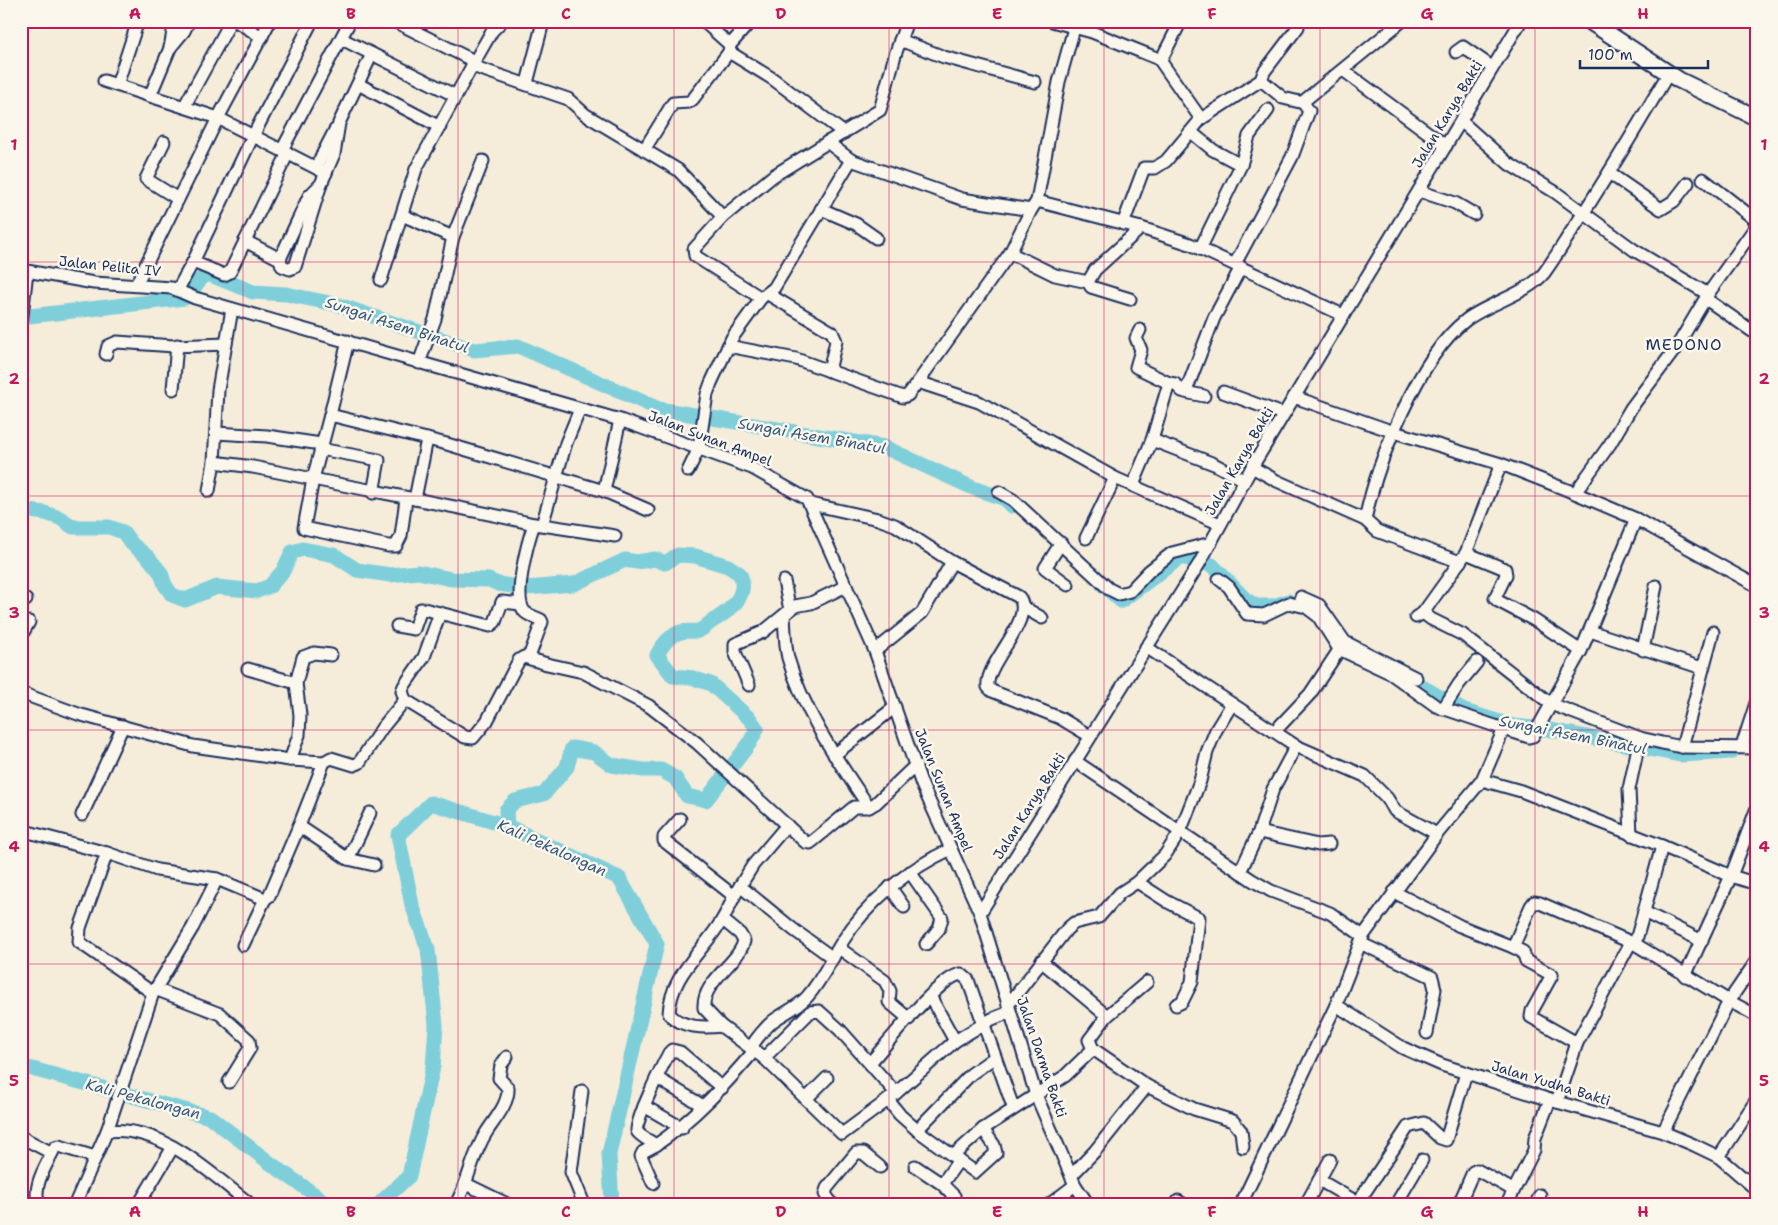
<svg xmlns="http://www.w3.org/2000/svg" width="1778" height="1225" font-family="'Shantell Sans',sans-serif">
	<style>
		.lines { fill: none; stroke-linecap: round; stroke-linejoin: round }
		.river { stroke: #7fcfdb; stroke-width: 15 }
		.minor-casing { stroke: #1b2f5e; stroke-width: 15 }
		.major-casing { stroke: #1b2f5e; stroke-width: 19 }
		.minor { stroke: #fbf7ec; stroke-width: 11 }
		.major { stroke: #fbf7ec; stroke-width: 15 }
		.grid { fill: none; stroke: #c2185b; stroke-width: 1; stroke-opacity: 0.55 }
		.labels { text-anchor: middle; stroke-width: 5; stroke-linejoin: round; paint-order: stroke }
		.street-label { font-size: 14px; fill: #1b2f5e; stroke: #fbf7ec }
		.water-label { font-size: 15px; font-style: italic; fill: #34577d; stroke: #fbf7ec }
		.quarter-label { font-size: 16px; letter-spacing: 1px; fill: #1b2f5e; stroke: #fbf7ec }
		.neatline { fill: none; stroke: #c2185b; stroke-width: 2 }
		.grid-label { font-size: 16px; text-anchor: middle; font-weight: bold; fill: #c2185b }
	</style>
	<rect width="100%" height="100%" fill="#f5ecda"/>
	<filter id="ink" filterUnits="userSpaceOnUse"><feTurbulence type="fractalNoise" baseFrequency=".02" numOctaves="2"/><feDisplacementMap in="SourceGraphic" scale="10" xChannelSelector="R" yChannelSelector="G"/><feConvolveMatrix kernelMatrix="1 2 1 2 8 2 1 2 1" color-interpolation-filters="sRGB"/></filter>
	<g filter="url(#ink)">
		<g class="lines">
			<!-- river -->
			<g class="river">
				<path d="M21 317 185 298C196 289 195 281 208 274L253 292 286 294 339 305 474 350 518 346 659 409 884 447 973 488 1005 499 1012 506"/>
				<path d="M21 510 45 513 60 518 73 527H109L123 532 132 544 148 557 161 573 165 585 172 595 185 600 217 587 257 591 270 586 283 571 292 552 303 549 334 555 357 570 390 575 418 572 451 579 489 580 498 584 526 588 574 584 625 560 637 562 655 559 665 563 678 555 695 556 728 566 740 574C750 597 727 613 711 622 707 625 702 630 698 631 691 632 685 630 678 633 669 636 661 647 657 655L673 676 693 678 711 684 750 719 757 729 749 744 706 800 687 796 675 778 661 770H643L612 765 594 752 572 748 567 767 544 794 515 801 506 810 507 826"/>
				<path d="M1103 585 1121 601 1181 557 1212 565 1245 599 1256 606H1273L1288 601"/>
				<path d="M1400 674 1464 711 1513 726 1546 729 1680 755 1732 752"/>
				<path d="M21 1066 210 1117 270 1163 328 1204"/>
				<path d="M379 1204 409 1176 433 1067 436 1025 428 949 412 905 398 835 431 803 507 826 619 878 657 944 609 1154 612 1204"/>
			</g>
			<defs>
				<g id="minor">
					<path d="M236 21 262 37"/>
					<path d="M394 21 474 61"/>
					<path d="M1052 21 1092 32 1159 59 1163 56 1181 21"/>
					<path d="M342 39 456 96"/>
					<path d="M900 40 944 57 1035 82"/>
					<path d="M730 45 751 21"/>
					<path d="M170 48 175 21"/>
					<path d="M729 52 773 79 844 133"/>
					<path d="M1456 52 1463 47 1492 67"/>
					<path d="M1159 59 1201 119"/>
					<path d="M472 66 568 99 586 115 678 170 723 217"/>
					<path d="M1343 70 1446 146"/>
					<path d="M1261 80 1283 98 1304 103"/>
					<path d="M104 81 218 118 326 173"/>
					<path d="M527 83 542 26"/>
					<path d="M358 84 440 127"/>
					<path d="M117 85 138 21"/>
					<path d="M150 96 170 48 184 31 189 21"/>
					<path d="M184 107 231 21"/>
					<path d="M1462 122 1509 164 1555 192 1634 250 1708 294"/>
					<path d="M1191 132 1213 150 1241 165"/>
					<path d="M164 142 146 179 178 199"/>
					<path d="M827 142 851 160"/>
					<path d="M282 150 350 21"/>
					<path d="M644 150 673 103 689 102 693 99 729 52 730 45 703 21"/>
					<path d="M316 167 335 130"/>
					<path d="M1609 173 1661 209 1674 201 1688 183"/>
					<path d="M1703 179 1757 221"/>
					<path d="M321 184 309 196 280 259 282 266 290 269 295 267 321 184 334 154 339 123 372 54"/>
					<path d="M1419 191 1455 203 1474 214"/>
					<path d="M1037 201 1141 228 1190 244 1343 315"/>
					<path d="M821 209 856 224 876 238"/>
					<path d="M402 215 453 237 435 319 419 363"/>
					<path d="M1123 224 1144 168H1155L1166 161 1201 119 1261 80 1264 72 1298 27"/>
					<path d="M453 237 483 161"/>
					<path d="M245 241 280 259"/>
					<path d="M1200 249 1241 165 1249 136 1268 110"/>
					<path d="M1010 253 1055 275 1088 282"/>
					<path d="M193 262 253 136 312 21"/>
					<path d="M1235 264 1292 157 1309 111 1304 104 1305 100 1402 21"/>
					<path d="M21 270 94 283 172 288 195 298 620 420 752 468 807 499 875 651 922 785 980 913 1036 1095 1075 1185 1088 1204"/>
					<path d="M381 280 416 169 472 66 492 31 502 21"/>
					<path d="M136 285 218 118 270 21"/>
					<path d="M178 289 193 262 224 275 230 272 288 153"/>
					<path d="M768 294 832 332 836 341 829 371"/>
					<path d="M761 298 774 288 851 160 962 199 1031 210 1037 201 1059 82 1076 21"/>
					<path d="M1130 299 1091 287 1088 282 1095 270 1141 228"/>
					<path d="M1706 299 1752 331"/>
					<path d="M21 325 27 271"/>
					<path d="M1140 330 1136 338 1141 350 1136 367 1169 383"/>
					<path d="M728 346 796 359 903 397 908 395 918 382 979 402 1115 478 1220 524"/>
					<path d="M106 354 108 346 117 342 174 346 226 344"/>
					<path d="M918 382 1010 253 1031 210"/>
					<path d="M173 389 177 345"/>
					<path d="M1185 392 1204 396"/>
					<path d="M1223 392 1283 414"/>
					<path d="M1294 397 1394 432 1501 464 1575 493 1636 519 1757 586"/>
					<path d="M330 415 348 341"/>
					<path d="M620 420 604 491 648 510"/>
					<path d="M216 433 267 436 321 444"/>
					<path d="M1152 440 1214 464 1244 480"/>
					<path d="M320 449 379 460 373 493"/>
					<path d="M214 462 253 467 313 479 304 528 388 546H396L401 536 406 499"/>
					<path d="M1252 467 1277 481 1365 520C1377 462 1419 356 1466 320 1488 303 1526 295 1544 273 1555 258 1565 241 1575 226 1608 176 1638 125 1668 74"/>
					<path d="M688 471 699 448 707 394 711 383 732 338 761 298 695 256 694 249 723 217 773 176 880 110 895 55 907 21"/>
					<path d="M1133 485 1152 440 1169 383 1175 384 1182 391H1186L1214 318 1241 267"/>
					<path d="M209 491 214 462 218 390 232 309"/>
					<path d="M999 492 1013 500 1109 589 1119 594 1130 591 1149 571 1172 553 1211 543"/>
					<path d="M1575 493 1610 444 1631 408 1676 348 1708 294 1757 225"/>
					<path d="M415 499 427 439"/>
					<path d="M811 504 878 519 895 525 952 562 1019 597C1036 619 984 664 988 687L992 691 1060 718 1090 736"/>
					<path d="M1365 520 1377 531 1460 562"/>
					<path d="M534 524C461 507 387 494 313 479L330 415 447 444 604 491"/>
					<path d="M542 525 615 536"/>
					<path d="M1086 538 1115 478"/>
					<path d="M1061 543 1045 568 1068 585"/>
					<path d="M1466 553 1505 569 1506 575 1495 598 1498 601 1534 620 1581 651"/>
					<path d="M1219 579 1229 587 1247 614 1264 615 1289 603 1306 607 1318 616 1339 649 1390 673 1436 706 1504 729"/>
					<path d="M784 581 790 610"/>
					<path d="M21 597 26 600"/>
					<path d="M1301 597 1319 605 1345 642 1416 678"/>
					<path d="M1023 607 1042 618"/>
					<path d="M1423 613 1431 619 1463 635 1551 704 1640 738 1662 743 1682 747 1757 748"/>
					<path d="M784 616C785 630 785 645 788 658 804 713 838 761 869 807"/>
					<path d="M1416 617 1423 613 1466 553 1501 464"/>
					<path d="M397 626 414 629 421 609H424L490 626 495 622 502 602 521 604"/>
					<path d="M1590 631 1702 668"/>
					<path d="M21 636 29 622"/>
					<path d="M1146 647 1296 746 1365 776 1387 798 1395 811 1437 834"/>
					<path d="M1643 650 1656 586"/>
					<path d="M875 651 922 613 952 562"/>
					<path d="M529 657 542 622 541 620C536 617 528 616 524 611 513 596 528 541 534 524L542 525 566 443 580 409"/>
					<path d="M248 669 296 683"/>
					<path d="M749 685 735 652V644L763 632 795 606 811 603 846 586"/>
					<path d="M21 693 78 714 193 746 290 760 324 762"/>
					<path d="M405 700 402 691 404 686 424 657 440 613"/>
					<path d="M1443 709 1459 684 1477 662"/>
					<path d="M1275 731 1310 694 1343 644"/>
					<path d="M1742 746 1757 700"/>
					<path d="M1682 747 1713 632"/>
					<path d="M834 755 895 707"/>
					<path d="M290 760 299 735 300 715 296 683 303 657 314 653 331 655"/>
					<path d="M1075 761 1252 880 1271 891 1330 913 1363 936 1437 834 1482 780 1521 791 1662 846 1731 876 1757 884"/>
					<path d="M1482 780 1504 729 1529 737 1533 736 1540 724 1581 651 1636 519"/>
					<path d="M82 815 123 726"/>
					<path d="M680 819 664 837V841L734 896"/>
					<path d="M787 825 753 865 740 886 794 930 833 958"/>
					<path d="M21 830 107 853 80 928 79 942 153 993 107 1131 75 1204"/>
					<path d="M1259 832 1318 845 1329 844"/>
					<path d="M1631 835 1629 789 1640 738"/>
					<path d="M107 853 157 870 217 879 193 927 153 993"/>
					<path d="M348 859 370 813"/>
					<path d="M374 865 348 859 299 826 324 762 331 758 354 765 359 763 382 728 405 700 465 737 473 738 487 721 519 660 524 657 547 664 583 672 649 706 697 743 805 842 810 843 814 840 854 807H869L876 803 916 765"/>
					<path d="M910 872 942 918 939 929 926 944"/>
					<path d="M1240 872 1259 832 1273 789 1296 746"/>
					<path d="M217 879 265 899"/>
					<path d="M1137 882 1168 902 1199 918 1192 982 1182 1002 1176 1005"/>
					<path d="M890 887 904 907"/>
					<path d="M1394 892 1460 926 1513 947 1531 906 1534 902 1540 903 1635 944 1729 1001 1757 960"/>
					<path d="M1644 912 1702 941"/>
					<path d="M980 913 1199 564 1252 467 1521 21"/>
					<path d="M723 920 740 934 744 941C739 963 702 981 704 1008L721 1026 764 1058 810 1012 819 1011 840 1030 896 1093 955 1041 992 1019 1010 1012"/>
					<path d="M1360 943 1432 977 1435 989 1427 1033"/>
					<path d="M1635 944 1662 846"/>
					<path d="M243 945 265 899 269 896 299 826"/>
					<path d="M1513 947 1523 952 1526 961 1552 975 1532 1011 1531 1017 1577 1043"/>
					<path d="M839 948 885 981 890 991 889 1002 909 1019"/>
					<path d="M1041 961 1107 1016"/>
					<path d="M1685 976 1731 876 1757 808"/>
					<path d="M155 989 220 1014 249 1040 250 1048 229 1082"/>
					<path d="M930 996 955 1041"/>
					<path d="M1008 1005 1067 929 1074 923 1099 917 1120 893 1137 882 1165 855 1180 832 1200 781 1207 752 1216 730 1232 704"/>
					<path d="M1336 1005 1403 1048 1442 1065 1550 1100 1663 1132 1694 1145 1719 1157 1757 1190"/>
					<path d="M721 1026C705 1028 682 1028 669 1014 670 975 703 952 722 920 729 909 733 897 740 886"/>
					<path d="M751 1047C757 1038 765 1028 773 1021 784 1013 798 1007 807 997 822 980 830 961 842 942 868 901 908 869 951 849"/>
					<path d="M1093 1049 1089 1040 1107 1016 1147 982"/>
					<path d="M764 1058 842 1134 888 1100"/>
					<path d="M870 1063C886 1045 939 977 961 974L968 980 1013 1107"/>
					<path d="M657 1078 703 1106"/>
					<path d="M582 1091 571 1172 584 1204"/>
					<path d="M896 1093 888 1100 900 1115 917 1130 975 1172 996 1153 994 1145 983 1129"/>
					<path d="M806 1099 827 1078"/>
					<path d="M1557 1102 1577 1043 1631 942"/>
					<path d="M644 1106 682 1128"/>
					<path d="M917 1130 971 1074 995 1057"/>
					<path d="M107 1131C162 1125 209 1172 250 1204"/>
					<path d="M1663 1132 1729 1001 1757 1016"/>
					<path d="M21 1137 52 1153 55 1147 59 1146 95 1157"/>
					<path d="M656 1145C694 1119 725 1085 755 1050"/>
					<path d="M954 1155 983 1129 1065 1076 1093 1049 1147 1086"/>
					<path d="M1719 1157 1757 1099"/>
					<path d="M915 1166 942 1184"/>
					<path d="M1071 1176 1095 1151 1147 1086 1194 1109 1233 1121 1241 1131 1243 1147"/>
					<path d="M1319 1180 1360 1204"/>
					<path d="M653 1183 641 1156 643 1152 656 1145C652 1142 639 1136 637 1131 634 1123 663 1064 669 1053L672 1050 680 1052 722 1088"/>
					<path d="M466 1184 507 1204"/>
					<path d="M1178 1201 1183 1204"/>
					<path d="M39 1204C32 1187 45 1168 52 1153"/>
					<path d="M139 1204 173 1147"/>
					<path d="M456 1204C469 1181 472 1155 486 1133 494 1120 509 1104 508 1088L499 1078 501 1065 507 1057"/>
					<path d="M832 1204 825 1194 827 1188 856 1153H863L880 1167"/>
					<path d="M949 1204 954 1196 942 1184 959 1160"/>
					<path d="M1050 1204 1075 1185"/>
					<path d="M1241 1204 1336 1005 1363 936"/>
					<path d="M1306 1204 1330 1160"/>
					<path d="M1357 1204 1408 1127 1424 1123 1440 1138 1446 1140 1466 1073"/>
					<path d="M1396 1204 1422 1160"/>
					<path d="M1459 1204 1473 1172 1477 1170 1513 1190"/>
					<path d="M1507 1204 1534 1150 1535 1138 1550 1100"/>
					<path d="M1536 1204 1540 1195"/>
				</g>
				<path id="major" d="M1589 21 1679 80 1757 118"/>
			</defs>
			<!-- minor casing -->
			<use href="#minor" class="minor-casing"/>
			<!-- major casing -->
			<use href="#major" class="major-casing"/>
			<!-- minor -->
			<use href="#minor" class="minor"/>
			<!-- major -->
			<use href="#major" class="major"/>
		</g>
	</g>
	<!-- grid -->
	<path class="grid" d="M243 21V1204M458 21V1204M674 21V1204M889 21V1204M1104 21V1204M1320 21V1204M1535 21V1204M21 262H1757M21 496H1757M21 730H1757M21 964H1757"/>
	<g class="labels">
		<!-- street labels -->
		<g class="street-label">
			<text transform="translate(1447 114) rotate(-59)" y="5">Jalan Karya Bakti</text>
			<text transform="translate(110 266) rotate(6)" y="5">Jalan Pelita IV</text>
			<text transform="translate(710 438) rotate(21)" y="5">Jalan Sunan Ampel</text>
			<text transform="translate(1239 461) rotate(-60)" y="5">Jalan Karya Bakti</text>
			<text transform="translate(944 790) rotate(68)" y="5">Jalan Sunan Ampel</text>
			<text transform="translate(1029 806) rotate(-58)" y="5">Jalan Karya Bakti</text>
			<text transform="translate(1042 1057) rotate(71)" y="5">Jalan Darma Bakti</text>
			<text transform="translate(1551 1083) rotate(17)" y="5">Jalan Yudha Bakti</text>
		</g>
		<!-- water labels -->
		<g class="water-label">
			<text transform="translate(397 325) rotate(18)" y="5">Sungai Asem Binatul</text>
			<text transform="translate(812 436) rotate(10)" y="5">Sungai Asem Binatul</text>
			<text transform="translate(1573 735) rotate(11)" y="5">Sungai Asem Binatul</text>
			<text transform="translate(552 848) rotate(24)" y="5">Kali Pekalongan</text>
			<text transform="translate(143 1099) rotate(15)" y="5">Kali Pekalongan</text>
		</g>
		<!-- quarter labels -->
		<g class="quarter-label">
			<text x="1684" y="350">MEDONO</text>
		</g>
	</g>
	<!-- margin -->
	<rect width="1778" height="1225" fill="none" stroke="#fbf7ec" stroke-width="55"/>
	<!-- scale -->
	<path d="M1580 60v8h128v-8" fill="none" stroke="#1b2f5e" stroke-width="2.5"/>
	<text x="1588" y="60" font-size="15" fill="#1b2f5e" stroke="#fbf7ec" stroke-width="4" paint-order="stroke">100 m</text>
	<rect x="28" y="28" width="1722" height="1170" class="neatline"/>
	<g class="grid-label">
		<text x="135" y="19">A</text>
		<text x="351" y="19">B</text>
		<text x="566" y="19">C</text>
		<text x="781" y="19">D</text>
		<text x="997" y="19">E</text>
		<text x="1212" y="19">F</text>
		<text x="1427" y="19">G</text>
		<text x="1643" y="19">H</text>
		<text x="14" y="150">1</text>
		<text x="1764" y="150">1</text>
		<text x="14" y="384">2</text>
		<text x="1764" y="384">2</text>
		<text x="14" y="618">3</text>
		<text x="1764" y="618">3</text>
		<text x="14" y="852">4</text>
		<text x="1764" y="852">4</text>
		<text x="14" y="1086">5</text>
		<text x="1764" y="1086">5</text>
		<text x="135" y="1217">A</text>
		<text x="351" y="1217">B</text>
		<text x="566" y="1217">C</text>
		<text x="781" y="1217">D</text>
		<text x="997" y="1217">E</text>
		<text x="1212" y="1217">F</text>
		<text x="1427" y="1217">G</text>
		<text x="1643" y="1217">H</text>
	</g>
</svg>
